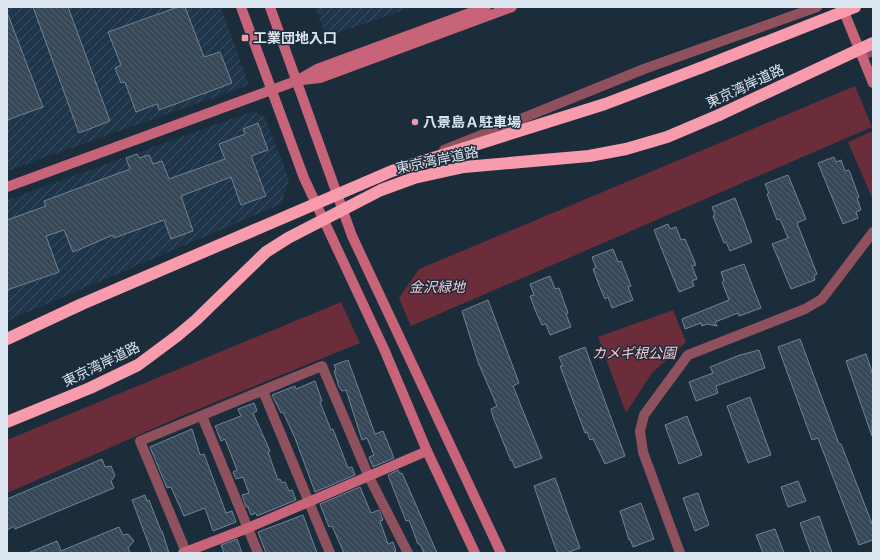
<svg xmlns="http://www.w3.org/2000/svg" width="880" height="560" font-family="Spectral,'Noto Sans JP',serif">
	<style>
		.industrial { fill: url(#industrial-furrows) }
		.green { fill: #6c2d3b }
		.building { fill: url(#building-back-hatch); stroke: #718497 }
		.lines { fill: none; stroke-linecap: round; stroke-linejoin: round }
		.street { stroke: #8f515d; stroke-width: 10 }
		.secondary { stroke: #c76479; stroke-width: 10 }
		.highway { stroke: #f89bac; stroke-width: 12 }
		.highway-bridge { stroke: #f89bac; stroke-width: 12 }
		.poi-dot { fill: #f39aaa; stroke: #1b2c3b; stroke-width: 1.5 }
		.labels { text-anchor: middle; stroke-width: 3; stroke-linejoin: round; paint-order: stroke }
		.poi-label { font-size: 14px; font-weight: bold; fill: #dbe5ef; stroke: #1b2c3b; text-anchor: start }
		.street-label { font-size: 14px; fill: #dbe5ef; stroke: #1b2c3b }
		.park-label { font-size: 14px; font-style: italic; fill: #fbc5cd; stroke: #1b2c3b }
	</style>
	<defs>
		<pattern id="industrial-furrows" width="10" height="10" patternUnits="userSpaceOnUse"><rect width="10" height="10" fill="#1f3549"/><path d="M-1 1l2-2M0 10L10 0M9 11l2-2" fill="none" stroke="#3f5264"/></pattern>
		<pattern id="building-back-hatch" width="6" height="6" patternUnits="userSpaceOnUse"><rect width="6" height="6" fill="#364758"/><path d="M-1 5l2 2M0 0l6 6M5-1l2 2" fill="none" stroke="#526170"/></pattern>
	</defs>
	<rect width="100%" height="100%" fill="#1b2c3b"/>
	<!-- industrial -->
	<g class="industrial">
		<path d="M7 7H221L249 85 7 171Z"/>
		<path d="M315 7H413L326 37Z"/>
		<path d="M253 111 265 117 289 180 281 204 7 321V200Z"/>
	</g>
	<!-- green -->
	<g class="green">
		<path d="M855 86 872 127 411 326 399 298 419 269Z"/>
		<path d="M873 131V200L848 142Z"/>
		<path d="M341 302 360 343 184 415 7 493V440Z"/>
		<path d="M673 310 686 342 652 373 626 413 598 337Z"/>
	</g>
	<!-- building -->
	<g class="building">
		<path d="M33 7H68L110 121 79 133Z"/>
		<path d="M178 7H185L204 57 220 52 232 83 159 110 157 104 136 112 125 82 121 83 115 68 121 65 108 32Z"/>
		<path d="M7 12 43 107 7 120Z"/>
		<path d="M258 123 268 150 251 156 266 196 241 205 231 177 181 196 193 231 171 239 164 220 114 238 113 235 73 252 64 230 46 236 59 272 7 290V220L46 206 44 201 130 169 126 158 137 154 139 158 149 155 153 164 162 161 169 179 225 159 219 144 245 134 243 129Z"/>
		<path d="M834 157 836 162 841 160 845 171 849 170 859 197 857 198 861 210 856 212 858 218 843 224 818 163Z"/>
		<path d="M788 175 806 219 797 223 817 274 814 276 815 280 791 289 772 244 788 238 780 219 777 220 767 194 769 193 765 184Z"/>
		<path d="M735 198 752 242 730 251 726 242 724 243 713 216 715 215 712 207Z"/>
		<path d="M668 224 670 229 676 227 681 240 685 239 696 265 692 266 697 279 692 281 694 286 679 292 654 230Z"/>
		<path d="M613 249 618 262 621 261 631 286 628 287 633 300 612 308 608 297 605 299 599 285 593 269 596 268 592 257Z"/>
		<path d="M744 264 761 308 739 316 738 313 715 322 717 326 707 324 702 326 701 323 685 329 682 319 729 300 722 282 724 281 721 272Z"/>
		<path d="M550 276 555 289 559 288 568 313 566 314 571 327 550 335 546 324 542 325 536 312 530 296 534 295 530 284Z"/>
		<path d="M488 300 519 383 513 386 542 458 515 468 512 460 511 461 493 417 491 409 497 406 478 362 462 311Z"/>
		<path d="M800 339 839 444H841L873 526V540L859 545 818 438 812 440 778 347Z"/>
		<path d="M585 347 625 456 605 464 593 439 590 440 587 432 585 433 560 366H563L559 357Z"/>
		<path d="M759 350 765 368 716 386 718 393 696 401 689 382 713 373 710 367 740 355Z"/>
		<path d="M866 354 873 375 872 436 846 361Z"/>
		<path d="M348 360 375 434 383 431 394 458 373 467 369 457 374 455 367 438 362 440 346 390 342 391 339 387 334 371 336 370 334 365Z"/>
		<path d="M315 381 322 401 320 402 331 430 333 429 348 468 352 467 355 475 315 492 295 438 283 412 281 413 272 395 295 386 296 389Z"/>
		<path d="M750 397 771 455 748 463 727 406Z"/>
		<path d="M254 403 257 411 253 413 270 451 268 452 278 480 280 479 282 483 285 482 289 491 292 490 296 500 257 516 256 513 251 515 248 507H246L242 495 249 493 243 477 236 479 233 472 237 470 225 439 221 441 215 426 241 416 238 409Z"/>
		<path d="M687 416 702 455 679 464 665 425Z"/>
		<path d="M192 429 200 455 204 454 226 513 232 511 236 522 213 531 205 508 184 516 171 487 167 488 150 447Z"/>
		<path d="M102 459 105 467 111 466 115 476 111 481 114 488 15 529 14 526 7 530V499Z"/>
		<path d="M398 470 400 474 402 473 437 553H424L420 544H418L409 520 406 521 388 475Z"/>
		<path d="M555 478 580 548 566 553H558L555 547 534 486Z"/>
		<path d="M798 481 806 501 788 507 781 487Z"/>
		<path d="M360 487 371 513 379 510 383 520 380 521 388 544 393 542 396 551 392 553H344L332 526 329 527 320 504Z"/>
		<path d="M698 493 709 525 695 531 683 498Z"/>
		<path d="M145 495 147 501 149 500 161 531H162L169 553H152L132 500Z"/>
		<path d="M641 503 654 539 633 547 630 539 629 540 620 511Z"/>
		<path d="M303 515 317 553H266L258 532Z"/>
		<path d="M819 516 832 553H811L800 523Z"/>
		<path d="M119 527 123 535 128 534 134 541 128 548 130 553H28L57 541 61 551Z"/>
		<path d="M775 529 784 553H763L756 535Z"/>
		<path d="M237 539 242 553H224L221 545Z"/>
	</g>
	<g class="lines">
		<!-- street -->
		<g class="street">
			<path d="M862 55 873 51"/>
			<path d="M444 150 644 69 817 7"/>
			<path d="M263 391 330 553"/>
			<path d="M202 416 258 553"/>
			<path d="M186 552 140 441 322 366 369 477 408 553"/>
			<path d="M680 553 643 452 640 431 644 415 688 355 805 309 822 299 873 232"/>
		</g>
		<!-- secondary -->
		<g class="secondary">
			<path d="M241 7 304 178 384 349 427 451 475 553"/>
			<path d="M270 7 352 236 501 553"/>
			<path d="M842 7 873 83"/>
			<path d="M302 80 320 78 512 7"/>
			<path d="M7 187 296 81 317 69 486 7"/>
			<path d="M183 553 248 528 427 451"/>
		</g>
		<!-- highway -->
		<g class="highway">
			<path d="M7 339 82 304 392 171 605 104 700 68"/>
			<path d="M7 422 90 388 138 365 177 336 196 320 266 252 288 238 381 190 414 178 464 167 589 156 626 149 667 137 719 115"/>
		</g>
		<!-- highway-bridge -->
		<g class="highway-bridge">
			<path d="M700 68 855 7"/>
			<path d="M719 115 873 43"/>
		</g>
	</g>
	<!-- markers -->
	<g class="poi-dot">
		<rect x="241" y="34" width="8" height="8" rx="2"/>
		<circle cx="415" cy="122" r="4"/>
	</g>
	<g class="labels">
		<!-- poi labels -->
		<g class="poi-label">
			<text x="253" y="43">工業団地入口</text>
			<text x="423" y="127">八景島Ａ駐車場</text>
		</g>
		<!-- street labels -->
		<g class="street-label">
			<text transform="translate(745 86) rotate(-25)" y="5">東京湾岸道路</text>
			<text transform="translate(437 160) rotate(-12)" y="5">東京湾岸道路</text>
			<text transform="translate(101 364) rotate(-26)" y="5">東京湾岸道路</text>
		</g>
		<!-- park labels -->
		<g class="park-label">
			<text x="437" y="292">金沢緑地</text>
			<text x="634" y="358">カメギ根公園</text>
		</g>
	</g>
	<!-- border -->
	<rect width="880" height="560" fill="none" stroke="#dbe5ef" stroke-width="16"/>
</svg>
